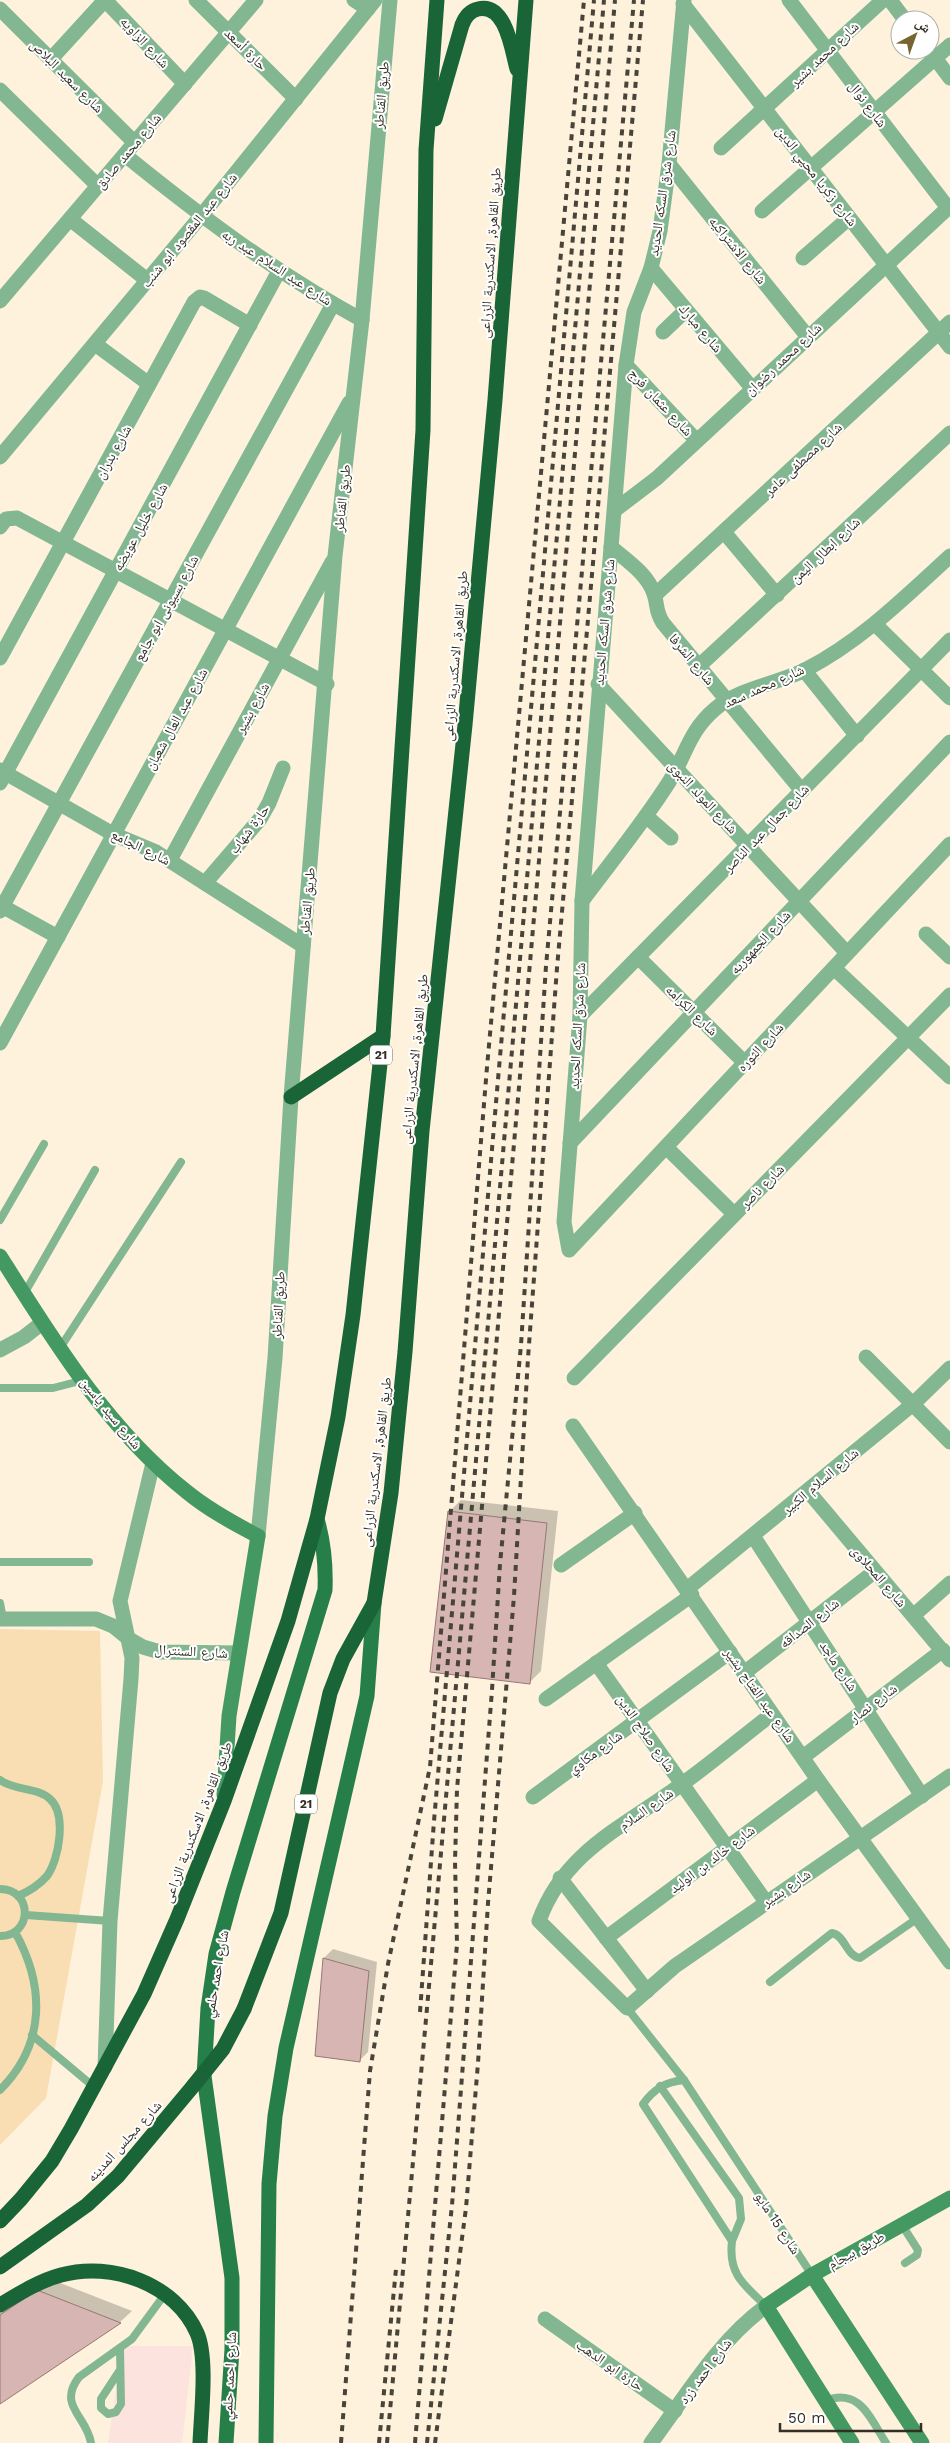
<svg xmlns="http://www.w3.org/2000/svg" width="950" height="2443" font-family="'Work Sans','Noto Naskh Arabic',sans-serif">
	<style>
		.medical { fill: #fde3dd }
		.green { fill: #f8deb2 }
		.shadow { fill: #0003 }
		.building { fill: #d6b5b3; stroke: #967775 }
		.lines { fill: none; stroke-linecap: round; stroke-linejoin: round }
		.lane { stroke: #83b792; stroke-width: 8 }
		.street { stroke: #83b792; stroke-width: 15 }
		.secondary { stroke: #449962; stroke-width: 15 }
		.primary { stroke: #267e49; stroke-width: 15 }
		.highway { stroke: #196538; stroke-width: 15 }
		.rail { stroke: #494439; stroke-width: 4; stroke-dasharray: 6 6; stroke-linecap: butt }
		.highway-bridge { stroke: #196538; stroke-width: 15 }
		.labels { text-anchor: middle; stroke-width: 4; stroke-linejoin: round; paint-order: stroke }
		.shield { fill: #fff; stroke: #716d66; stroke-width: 1 }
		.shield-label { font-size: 12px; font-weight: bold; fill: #342f25 }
		.street-label { font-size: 14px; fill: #342f25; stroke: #fff }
	</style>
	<rect width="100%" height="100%" fill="#fef2dd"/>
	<!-- medical -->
	<path class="medical" d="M123 2346H193L182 2443H108Z"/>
	<!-- green -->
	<path class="green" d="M0 1629 100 1631 103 1781 46 2098 0 2145Z"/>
	<!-- shadow -->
	<g class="shadow">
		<path d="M461 1500 558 1511 541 1671 529 1683 449 1512Z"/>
		<path d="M333 1949 377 1962 368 2052 359 2061 316 2055 324 1958Z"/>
		<path d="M50 2279 132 2311 120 2322 0 2402V2312Z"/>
	</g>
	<!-- building -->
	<g class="building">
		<path d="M448 1511 547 1523 530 1684 430 1672Z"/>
		<path d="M323 1958 369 1971 360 2062 315 2056Z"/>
		<path d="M37 2290 121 2323 0 2404V2315Z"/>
	</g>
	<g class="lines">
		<!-- lane -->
		<g class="lane">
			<path d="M0 1220 44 1144"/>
			<path d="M24 1294 95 1170"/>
			<path d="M60 1348 181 1162"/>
			<path d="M0 1388H53L84 1380"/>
			<path d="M0 1562H89"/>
			<path d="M0 1603 3 1619"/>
			<path d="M0 1780C15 1791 37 1787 50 1799 67 1814 59 1860 47 1876 39 1885 30 1891 18 1896"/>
			<path d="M0 1889C33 1889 33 1936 0 1936"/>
			<path d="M26 1915 110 1921"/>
			<path d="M770 1982 832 1933C845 1935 846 1956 860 1958L918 1918"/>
			<path d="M627 2008 684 2080 812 2275"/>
			<path d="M32 2035 94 2087"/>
			<path d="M684 2080C665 2082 654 2089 643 2104L732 2241C728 2274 744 2285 766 2306"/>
			<path d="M660 2086 739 2198 741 2219 732 2241"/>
			<path d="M0 2090C46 2044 45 1986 15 1932"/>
			<path d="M902 2225 918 2250 917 2255 905 2263"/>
			<path d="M120 2349 121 2404 116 2412 108 2414 101 2408V2399L120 2370"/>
			<path d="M824 2401C860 2387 870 2418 886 2443"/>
			<path d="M91 2443C87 2416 57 2406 79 2377L132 2339 165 2294"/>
		</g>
		<!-- street -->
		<g class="street">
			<path d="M105 0 185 84"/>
			<path d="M196 0 296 99"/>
			<path d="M354 0 368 9"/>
			<path d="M684 0 669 164 660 231 651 268 634 312 626 365 582 901 580 1016 564 1222 569 1250 950 844"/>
			<path d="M789 0 948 208"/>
			<path d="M890 0 905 20"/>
			<path d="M683 4 950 347"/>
			<path d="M0 9 135 143"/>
			<path d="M929 50 950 78"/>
			<path d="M51 59 105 0"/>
			<path d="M0 90 98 186"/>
			<path d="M721 148 883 0"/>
			<path d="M125 155C200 216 276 273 362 320"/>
			<path d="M669 164 808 337"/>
			<path d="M762 211 950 45"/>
			<path d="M70 219 147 280"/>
			<path d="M803 258 849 218"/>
			<path d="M651 268 752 388"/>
			<path d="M0 301 256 0"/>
			<path d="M663 332 686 310"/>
			<path d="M95 344 149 384"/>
			<path d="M626 365 696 440"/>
			<path d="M0 457 201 216 375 0"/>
			<path d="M615 510 657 478 950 206"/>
			<path d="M0 527 6 519 17 518 327 684"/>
			<path d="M724 532 777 595"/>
			<path d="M611 547C626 560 648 574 654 594 658 605 655 611 663 623L802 791"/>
			<path d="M655 595 950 322"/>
			<path d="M876 625 950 698"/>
			<path d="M0 658 194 302 200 297 204 298 250 325"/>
			<path d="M699 666 950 433"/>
			<path d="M804 670 857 736"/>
			<path d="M598 684 847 953"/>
			<path d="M0 770 113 834 156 852 303 946"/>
			<path d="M0 783 279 271"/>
			<path d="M646 816 671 838"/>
			<path d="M170 860 332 562"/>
			<path d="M205 883 260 819 269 803 283 768"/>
			<path d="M582 901C611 862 643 823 669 782 686 755 689 731 715 709 739 688 777 684 805 670 861 641 904 598 950 556"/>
			<path d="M0 905 58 937"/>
			<path d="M0 911 333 304"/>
			<path d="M926 934 950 957"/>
			<path d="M638 957 745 1063"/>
			<path d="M834 968 950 1077"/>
			<path d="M580 1016 950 640"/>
			<path d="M0 1043 349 403"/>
			<path d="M570 1143 950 742"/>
			<path d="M666 1147 734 1214"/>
			<path d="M0 1350 24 1337 42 1323"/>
			<path d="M866 1357 950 1442"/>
			<path d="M574 1378 950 995"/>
			<path d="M573 1426 818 1780 950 1962"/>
			<path d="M808 1491 950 1660"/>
			<path d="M258 1536 275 1358 291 1097 335 556 362 320 390 0"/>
			<path d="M753 1536 922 1796"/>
			<path d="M561 1565 635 1513"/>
			<path d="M687 1589 913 1404 950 1368"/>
			<path d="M914 1615 950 1583"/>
			<path d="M0 1619H96L113 1626 129 1639 143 1647 160 1652 239 1653"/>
			<path d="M596 1663 766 1902"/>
			<path d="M744 1673 874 1572"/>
			<path d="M546 1699 692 1595"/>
			<path d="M772 1714C742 1737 713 1762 682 1784 625 1826 564 1851 539 1921L627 2008 675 1966 950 1776"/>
			<path d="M803 1757 943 1650"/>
			<path d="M533 1797 730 1652"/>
			<path d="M560 1878 647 1991"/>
			<path d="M606 1938 818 1780"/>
			<path d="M105 2067 110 1921 131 1679 132 1658 120 1601 153 1463"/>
			<path d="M545 2319 675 2411"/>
			<path d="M651 2443C686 2396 718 2341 766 2306"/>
		</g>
		<!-- secondary -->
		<g class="secondary">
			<path d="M0 1256C53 1340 108 1430 187 1492 209 1510 233 1523 258 1536L229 1716 224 1795"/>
			<path d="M812 2275 922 2443"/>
			<path d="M852 2443 766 2306 812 2275 950 2198"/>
		</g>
		<!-- primary -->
		<g class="primary">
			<path d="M226 2443 232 2349V2278L204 2076 208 2008 216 1954 233 1892 325 1590C326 1564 324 1543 317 1519"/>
			<path d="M266 2443 269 2184 275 2116 286 2048 367 1696 374 1603"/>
		</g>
		<!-- highway -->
		<g class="highway">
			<path d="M435 119 462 25C465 17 469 11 478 9 506 2 512 51 517 69"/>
			<path d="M291 1097 383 1036"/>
			<path d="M244 2009 281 1913 330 1693 343 1659 374 1603 391 1493 405 1352 422 1131 465 725 495 400 526 0"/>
			<path d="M0 2221 21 2199 52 2161 71 2129 144 1994 177 1919 224 1801 288 1621 317 1519 338 1417 353 1315 383 1036 423 430 426 150 437 0"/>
			<path d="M0 2267 87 2205 118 2176 194 2085"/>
			<path d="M0 2305C20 2293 39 2281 61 2275 112 2261 175 2284 197 2333 208 2358 201 2415 200 2443"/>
		</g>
		<!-- rail -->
		<g class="rail">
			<path d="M420 2012 434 1821 499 1068 594 0"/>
			<path d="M341 2443 370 2071 388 1964 430 1767 487 1067 584 0"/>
			<path d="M379 2443 396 2269"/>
			<path d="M387 2443C463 1629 532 814 604 0"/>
			<path d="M415 2443 457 1944 455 1862 457 1789 615 0"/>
			<path d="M427 2443 452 2205 492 1690 500 1564 521 1345 546 966 634 0"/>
			<path d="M435 2443 466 2208 478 2063 488 1903 514 1596 528 1358 557 968 643 0"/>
		</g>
		<!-- highway-bridge -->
		<path class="highway-bridge" d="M194 2085 223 2049 244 2009"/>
	</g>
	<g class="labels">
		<!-- shield labels -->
		<g class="shield">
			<rect x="370" y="1045.5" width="22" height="19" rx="4"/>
			<rect x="295" y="1794.5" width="22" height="19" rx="4"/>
		</g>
		<g class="shield-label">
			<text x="381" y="1059">21</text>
			<text x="306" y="1808">21</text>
		</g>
		<!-- street labels -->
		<g class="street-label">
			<text transform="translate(145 42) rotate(47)" y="5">شارع الزاويه</text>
			<text transform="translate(246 49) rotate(45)" y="5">حارة أسعد</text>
			<text transform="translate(824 54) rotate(-43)" y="5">شارع محمد بشير</text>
			<text transform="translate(67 76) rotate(45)" y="5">شارع سعيد البلاص</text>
			<text transform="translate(381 95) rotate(-85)" y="5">طريق القناطر</text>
			<text transform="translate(868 104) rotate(53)" y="5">شارع نوال</text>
			<text transform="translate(128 151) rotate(-50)" y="5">شارع محمد صادق</text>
			<text transform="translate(817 176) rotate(52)" y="5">شارع زكريا محيي الدين</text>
			<text transform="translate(662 193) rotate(-82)" y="5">شارع شرق السكه الحديد</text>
			<text transform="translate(189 230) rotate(-51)" y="5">شارع عبد المقصود ابو شنب</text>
			<text transform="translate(738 250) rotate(51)" y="5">شارع الاشتراكيه</text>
			<text transform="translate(490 253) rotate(-86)" y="5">طريق القاهرة, الاسكندرية الزراعى</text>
			<text transform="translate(277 267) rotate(33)" y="5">شارع عبد السلام عبد ربه</text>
			<text transform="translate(701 328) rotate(50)" y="5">شارع مبارك</text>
			<text transform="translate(783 359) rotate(-43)" y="5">شارع محمد رضوان</text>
			<text transform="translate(661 402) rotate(47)" y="5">شارع عثمان فرج</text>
			<text transform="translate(113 452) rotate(-61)" y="5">شارع بدران</text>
			<text transform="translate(803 459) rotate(-43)" y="5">شارع مصطفى عامر</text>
			<text transform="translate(342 498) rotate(-84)" y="5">طريق القناطر</text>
			<text transform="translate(140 527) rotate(-61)" y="5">شارع خليل عويضه</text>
			<text transform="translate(825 550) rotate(-43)" y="5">شارع ابطال اليمن</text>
			<text transform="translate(166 608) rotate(-61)" y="5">شارع بسيونى ابو جامع</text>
			<text transform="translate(604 622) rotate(-85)" y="5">شارع شرق السكه الحديد</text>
			<text transform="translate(455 656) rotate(-85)" y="5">طريق القاهرة, الاسكندرية الزراعى</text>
			<text transform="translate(692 659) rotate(50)" y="5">شارع الشرفا</text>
			<text transform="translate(764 686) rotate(-24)" y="5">شارع محمد سعد</text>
			<text transform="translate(252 708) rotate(-61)" y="5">شارع بشير</text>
			<text transform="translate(176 719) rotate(-61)" y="5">شارع عبد العال شعبان</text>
			<text transform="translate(703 797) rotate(47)" y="5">شارع المولد النبوى</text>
			<text transform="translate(766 828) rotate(-46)" y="5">شارع جمال عبد الناصر</text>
			<text transform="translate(249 829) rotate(-53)" y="5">حارة شهاب</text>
			<text transform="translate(141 847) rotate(26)" y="5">شارع الجامع</text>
			<text transform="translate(307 901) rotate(-85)" y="5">طريق القناطر</text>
			<text transform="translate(760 942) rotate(-47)" y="5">شارع الجمهوريه</text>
			<text transform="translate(692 1010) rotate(44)" y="5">شارع الكرامه</text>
			<text transform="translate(577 1026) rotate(-87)" y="5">شارع شرق السكه الحديد</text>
			<text transform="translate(760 1047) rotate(-47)" y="5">شارع الثوره</text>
			<text transform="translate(414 1059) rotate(-84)" y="5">طريق القاهرة, الاسكندرية الزراعى</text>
			<text transform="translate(762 1186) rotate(-45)" y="5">شارع ناصر</text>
			<text transform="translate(278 1305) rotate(-87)" y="5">طريق القناطر</text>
			<text transform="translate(111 1413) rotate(51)" y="5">شارع سيد ياسين</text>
			<text transform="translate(376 1462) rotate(-83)" y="5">طريق القاهرة, الاسكندرية الزراعى</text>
			<text transform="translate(820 1481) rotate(-40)" y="5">شارع السلام الكبير</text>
			<text transform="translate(879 1576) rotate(49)" y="5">شارع المحلاوى</text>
			<text transform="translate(809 1623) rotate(-38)" y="5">شارع الصداقه</text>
			<text transform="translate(191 1651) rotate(3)" y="5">شارع السنترال</text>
			<text transform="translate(839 1666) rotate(57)" y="5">شارع ماجد</text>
			<text transform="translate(760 1695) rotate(55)" y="5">شارع عبد الفتاح بشير</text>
			<text transform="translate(873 1703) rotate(-37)" y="5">شارع نصار</text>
			<text transform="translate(646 1733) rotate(55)" y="5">شارع صلاح الدين</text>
			<text transform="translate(595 1752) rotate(-36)" y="5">شارع مكاوي</text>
			<text transform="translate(646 1809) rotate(-35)" y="5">شارع السلام</text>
			<text transform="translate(197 1822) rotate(-69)" y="5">طريق القاهرة, الاسكندرية الزراعى</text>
			<text transform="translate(712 1859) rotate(-37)" y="5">شارع خالد بن الوليد</text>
			<text transform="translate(786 1888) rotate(-34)" y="5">شارع بشير</text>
			<text transform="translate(216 1974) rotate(-80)" y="5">شارع احمد حلمي</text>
			<text transform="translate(124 2141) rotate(-48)" y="5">شارع مجلس المدينه</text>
			<text transform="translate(778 2223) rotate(57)" y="5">شارع 15 مايو</text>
			<text transform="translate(856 2250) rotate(-29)" y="5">طريق بيجام</text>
			<text transform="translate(610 2365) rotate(35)" y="5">حارة ابو الدهب</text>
			<text transform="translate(705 2371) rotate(-53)" y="5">شارع احمد زرد</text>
			<text transform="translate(229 2376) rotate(-87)" y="5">شارع احمد حلمي</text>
		</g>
	</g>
	<!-- north arrow -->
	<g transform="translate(915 35) rotate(41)"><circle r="24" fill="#ffffff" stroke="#aeaca8"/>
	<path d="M0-4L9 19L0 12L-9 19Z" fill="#776432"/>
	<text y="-8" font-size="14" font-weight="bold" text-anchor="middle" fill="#342f25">ش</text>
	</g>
	<!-- scale -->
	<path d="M780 2423v8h141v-8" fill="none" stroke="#342f25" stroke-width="2.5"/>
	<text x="788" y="2423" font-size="15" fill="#342f25" stroke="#ffffff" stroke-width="4" paint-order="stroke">50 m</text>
</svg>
